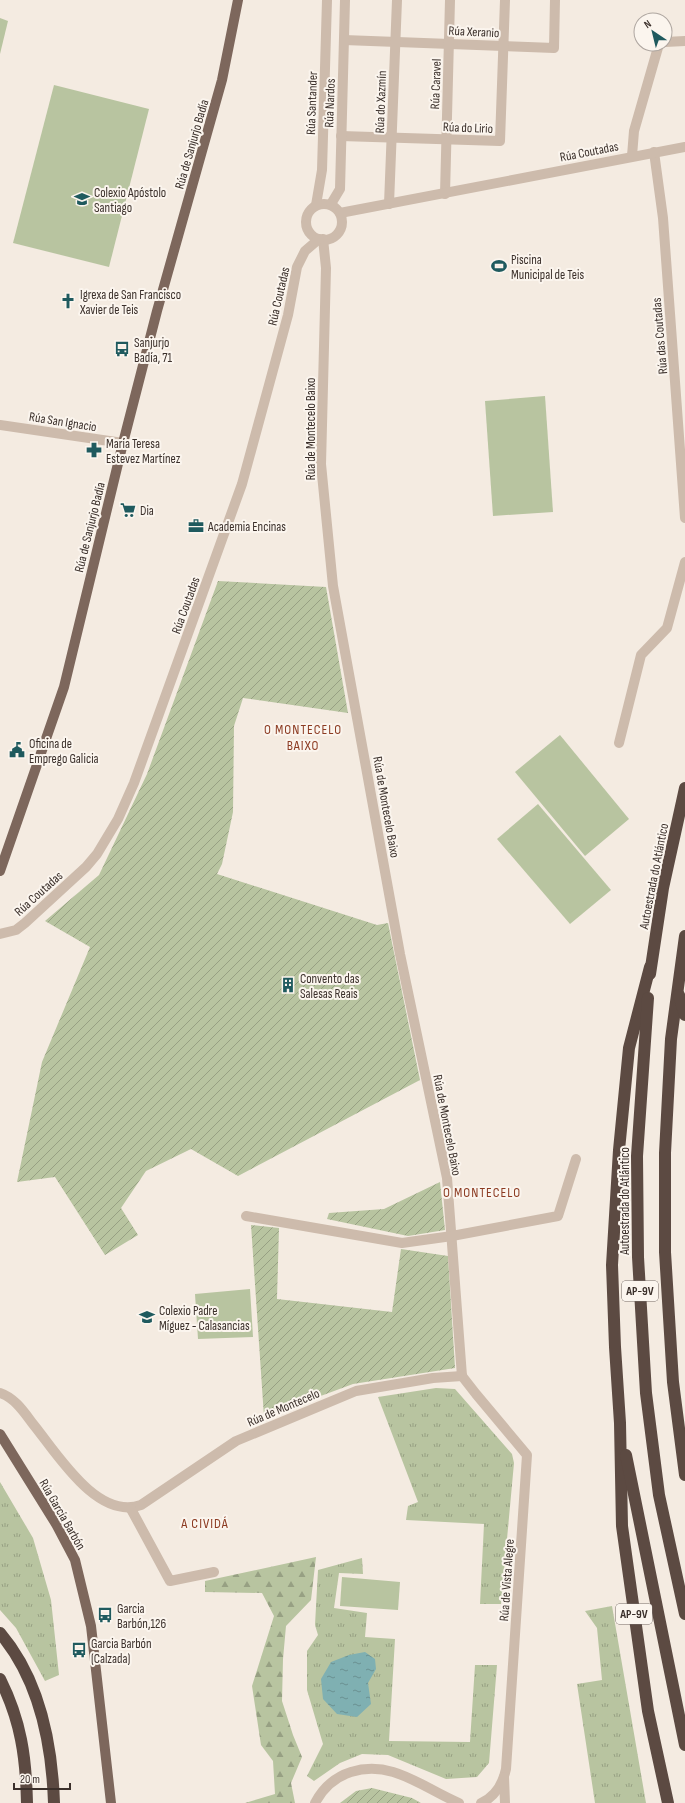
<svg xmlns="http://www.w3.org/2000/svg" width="685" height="1803" font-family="'Sofia Sans Condensed',sans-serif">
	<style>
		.grass { fill: url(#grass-tufts) }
		.forest { fill: url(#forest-firs) }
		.garden { fill: url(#garden-furrows) }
		.pitch { fill: #b8c4a0 }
		.water { fill: url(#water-ripples) }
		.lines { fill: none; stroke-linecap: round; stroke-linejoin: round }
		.minor { stroke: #cdbbac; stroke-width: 10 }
		.major { stroke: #7d675c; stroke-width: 10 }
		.highway { stroke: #5c4a42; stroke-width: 12 }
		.labels { text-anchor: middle; stroke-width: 4; stroke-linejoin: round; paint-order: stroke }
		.shield { fill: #fbf5ee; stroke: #756b66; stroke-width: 1 }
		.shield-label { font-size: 12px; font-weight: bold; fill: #3b302b }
		.street-label { font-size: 13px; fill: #3b302b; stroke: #fbf5ee }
		.poi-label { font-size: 13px; fill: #3b302b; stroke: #fbf5ee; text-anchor: start }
		.neighbourhood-label { font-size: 14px; letter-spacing: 1px; fill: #8c3b22; stroke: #fbf5ee }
	</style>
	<defs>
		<pattern id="grass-tufts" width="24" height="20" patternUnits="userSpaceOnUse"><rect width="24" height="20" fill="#b8c4a0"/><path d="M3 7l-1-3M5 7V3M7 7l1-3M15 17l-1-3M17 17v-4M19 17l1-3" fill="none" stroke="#97a083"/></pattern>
		<pattern id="forest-firs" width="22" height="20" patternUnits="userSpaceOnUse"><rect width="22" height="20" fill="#b8c4a0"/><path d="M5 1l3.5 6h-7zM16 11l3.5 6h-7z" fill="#97a083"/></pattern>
		<pattern id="garden-furrows" width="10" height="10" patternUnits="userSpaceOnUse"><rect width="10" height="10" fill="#b8c4a0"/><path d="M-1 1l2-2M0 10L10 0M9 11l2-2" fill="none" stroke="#97a083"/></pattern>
		<pattern id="water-ripples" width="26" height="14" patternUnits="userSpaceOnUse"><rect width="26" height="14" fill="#7fb0b2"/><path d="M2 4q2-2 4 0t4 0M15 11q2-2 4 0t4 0" fill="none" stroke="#699091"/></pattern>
	</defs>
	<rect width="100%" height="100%" fill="#f4ebe1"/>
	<!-- grass -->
	<g class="grass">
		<path d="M436 1388 455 1389 512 1454 514 1463 501 1604H480L484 1524 406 1520 408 1506 418 1502 378 1397Z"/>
		<path d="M0 1482 33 1538 51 1600 59 1675 45 1681 16 1628 0 1610Z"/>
		<path d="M362 1558 363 1574 339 1573 334 1608 367 1613 365 1637 395 1639 389 1741 470 1742 475 1665H497L489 1763 477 1777 446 1779 388 1755 362 1754 340 1763 314 1781 307 1776 323 1744 307 1690V1651L318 1635 315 1625 318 1570Z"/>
		<path d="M612 1606 646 1803H595L577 1684 602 1680 597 1628 585 1611Z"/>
	</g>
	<!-- forest -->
	<path class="forest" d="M316 1557 311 1600 286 1626 283 1659 282 1701 293 1735 302 1757 291 1783 295 1803H245L275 1794 273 1761 261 1745 252 1686 274 1616 262 1593 205 1592V1581Z"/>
	<!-- garden -->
	<g class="garden">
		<path d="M218 581 326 587 348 713 243 698 234 726 233 812 222 864 217 874 377 925 388 923 420 1080 238 1176 191 1149 146 1171 121 1208 138 1235 105 1255 55 1177 17 1182 42 1062 90 947 45 921 99 875 147 774Z"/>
		<path d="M440 1182 445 1230 408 1236 327 1219 329 1213 384 1209Z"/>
		<path d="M251 1225 279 1228 277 1299 392 1312 401 1249 448 1256 455 1368 353 1384 264 1417Z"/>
		<path d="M372 1788 412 1798 421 1803H340L356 1791Z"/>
	</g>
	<!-- pitch -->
	<g class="pitch">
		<path d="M0 18 8 21 0 54Z"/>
		<path d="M54 85 149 109 109 267 13 243Z"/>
		<path d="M545 396 553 512 493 516 485 401Z"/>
		<path d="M560 735 629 819 585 856 515 772Z"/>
		<path d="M538 804 611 890 570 924 497 839Z"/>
		<path d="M250 1289 253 1337 198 1339 195 1294Z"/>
		<path d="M342 1577 400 1582 398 1610 340 1606Z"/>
	</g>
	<!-- water -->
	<path class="water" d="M365 1652 375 1659 376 1669 368 1683 371 1704 357 1717 337 1714 323 1699 321 1679 331 1662 349 1655Z"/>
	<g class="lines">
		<!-- minor -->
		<g class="minor">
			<path d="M344 40 554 48 555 0"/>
			<path d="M665 42 685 41"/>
			<path d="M341 136 500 141 505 0"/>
			<path d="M654 152 663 218 685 518"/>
			<path d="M632 156 634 131 659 44"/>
			<path d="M445 194 450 0"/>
			<circle cx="324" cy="222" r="18"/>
			<path d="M331 204 340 189 345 0"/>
			<path d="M389 204 397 0"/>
			<path d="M316 205 322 170 327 0"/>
			<path d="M340 213 685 147"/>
			<path d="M323 239 326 268 321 464 333 586 400 954 447 1178 462 1376"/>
			<path d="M0 425 123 443"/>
			<path d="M619 743 641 655 667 628 685 562"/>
			<path d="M0 934 16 930 25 923 86 867 97 854 118 819 134 783 242 484 288 315 297 267 305 251 319 239"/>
			<path d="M246 1216 402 1243 452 1236 558 1216 576 1159"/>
			<path d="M462 1376 476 1394 527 1455 506 1769C503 1783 495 1797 481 1803"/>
			<path d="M0 1393C15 1398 24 1412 33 1424 56 1452 97 1521 141 1505L236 1441 356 1391 433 1378 462 1376"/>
			<path d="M131 1509 170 1581 214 1572"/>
			<path d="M504 1777 505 1803"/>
			<path d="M315 1803C323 1788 335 1777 351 1772 392 1759 423 1788 459 1803"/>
		</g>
		<!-- major -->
		<g class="major">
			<path d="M0 871 64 687 123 443 157 311 222 80 238 0"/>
			<path d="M0 1434 56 1524 75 1560 91 1626 111 1803"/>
		</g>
		<!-- highway -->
		<g class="highway">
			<path d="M685 936 671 1039 665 1153V1252L673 1382 685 1475"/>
			<path d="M650 967 629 1048 619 1150 612 1265 615 1347 620 1423 622 1526 648 1711 668 1803"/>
			<path d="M650 974 663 888 685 788"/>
			<path d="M679 995 685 1015"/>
			<path d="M648 998 637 1156 638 1257 646 1393 659 1495 685 1614"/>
			<path d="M626 1455 685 1745"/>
			<path d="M0 1633C40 1680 52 1743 54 1803"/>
			<path d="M0 1679C21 1721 26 1757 27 1803"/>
		</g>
	</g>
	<!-- icons -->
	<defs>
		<symbol id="school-bare" viewBox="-9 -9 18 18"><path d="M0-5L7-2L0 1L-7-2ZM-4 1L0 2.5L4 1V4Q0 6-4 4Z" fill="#1f5a5e" stroke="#fbf5ee" stroke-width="2.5" paint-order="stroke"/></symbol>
		<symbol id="stadium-bare" viewBox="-9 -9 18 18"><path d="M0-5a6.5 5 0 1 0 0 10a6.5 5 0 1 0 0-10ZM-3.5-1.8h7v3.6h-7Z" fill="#1f5a5e" stroke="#fbf5ee" stroke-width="2.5" paint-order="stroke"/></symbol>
		<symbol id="church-bare" viewBox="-9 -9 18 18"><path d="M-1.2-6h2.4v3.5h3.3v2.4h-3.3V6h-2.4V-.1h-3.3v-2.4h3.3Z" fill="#1f5a5e" stroke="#fbf5ee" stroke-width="2.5" paint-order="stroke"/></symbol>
		<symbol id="bus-bare" viewBox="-9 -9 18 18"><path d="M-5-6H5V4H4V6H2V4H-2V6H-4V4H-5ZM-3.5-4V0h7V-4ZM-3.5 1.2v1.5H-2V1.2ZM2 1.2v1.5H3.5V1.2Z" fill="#1f5a5e" stroke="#fbf5ee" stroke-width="2.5" paint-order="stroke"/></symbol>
		<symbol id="pharmacy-bare" viewBox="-9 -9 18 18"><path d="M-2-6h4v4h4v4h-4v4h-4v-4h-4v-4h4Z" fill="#1f5a5e" stroke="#fbf5ee" stroke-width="2.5" paint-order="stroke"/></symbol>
		<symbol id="supermarket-bare" viewBox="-9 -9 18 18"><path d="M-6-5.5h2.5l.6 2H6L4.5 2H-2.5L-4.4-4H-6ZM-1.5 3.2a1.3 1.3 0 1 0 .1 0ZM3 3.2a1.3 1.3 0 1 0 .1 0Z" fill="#1f5a5e" stroke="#fbf5ee" stroke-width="2.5" paint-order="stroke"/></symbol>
		<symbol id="office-bare" viewBox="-9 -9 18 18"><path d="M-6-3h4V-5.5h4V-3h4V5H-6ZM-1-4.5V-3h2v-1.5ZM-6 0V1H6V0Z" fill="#1f5a5e" stroke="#fbf5ee" stroke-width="2.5" paint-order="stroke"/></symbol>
		<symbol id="civic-bare" viewBox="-9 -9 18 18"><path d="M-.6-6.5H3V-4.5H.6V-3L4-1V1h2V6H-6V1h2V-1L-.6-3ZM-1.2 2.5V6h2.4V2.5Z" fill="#1f5a5e" stroke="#fbf5ee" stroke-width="2.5" paint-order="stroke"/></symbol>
		<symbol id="building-bare" viewBox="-9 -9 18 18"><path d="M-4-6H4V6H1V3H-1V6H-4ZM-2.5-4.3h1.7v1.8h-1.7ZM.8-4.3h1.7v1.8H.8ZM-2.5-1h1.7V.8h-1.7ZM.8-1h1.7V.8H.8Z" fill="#1f5a5e" stroke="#fbf5ee" stroke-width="2.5" paint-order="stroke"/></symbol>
	</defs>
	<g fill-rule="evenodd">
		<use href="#school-bare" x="71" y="188" width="22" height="22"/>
		<use href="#stadium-bare" x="488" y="255" width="22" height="22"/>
		<use href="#church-bare" x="57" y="290" width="22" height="22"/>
		<use href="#bus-bare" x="111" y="338" width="22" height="22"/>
		<use href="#pharmacy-bare" x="83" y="439" width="22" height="22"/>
		<use href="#supermarket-bare" x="117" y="499" width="22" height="22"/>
		<use href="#office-bare" x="185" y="515" width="22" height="22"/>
		<use href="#civic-bare" x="6" y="739" width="22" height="22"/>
		<use href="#building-bare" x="277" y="974" width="22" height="22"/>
		<use href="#school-bare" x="136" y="1306" width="22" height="22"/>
		<use href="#bus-bare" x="94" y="1604" width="22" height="22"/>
		<use href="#bus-bare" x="68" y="1639" width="22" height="22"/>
	</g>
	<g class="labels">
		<!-- shield labels -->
		<g class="shield">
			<rect x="622" y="1281" width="36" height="20" rx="3"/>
			<rect x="616" y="1604" width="36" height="20" rx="3"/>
		</g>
		<g class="shield-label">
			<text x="640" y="1295">AP-9V</text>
			<text x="634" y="1618">AP-9V</text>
		</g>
		<!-- street labels -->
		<g class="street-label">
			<text transform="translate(474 31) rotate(3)" y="5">Rúa Xeranio</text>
			<text transform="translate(435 84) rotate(-88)" y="5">Rúa Caravel</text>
			<text transform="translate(380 102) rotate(-88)" y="5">Rúa do Xazmín</text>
			<text transform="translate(311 103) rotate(-88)" y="5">Rúa Santander</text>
			<text transform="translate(329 103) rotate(-88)" y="5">Rúa Nardos</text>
			<text transform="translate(468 127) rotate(2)" y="5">Rúa do Lirio</text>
			<text transform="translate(191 144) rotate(-74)" y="5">Rúa de Sanjurjo Badía</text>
			<text transform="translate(589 151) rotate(-11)" y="5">Rúa Coutadas</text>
			<text transform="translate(278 296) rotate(-77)" y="5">Rúa Coutadas</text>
			<text transform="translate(659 336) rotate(-95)" y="5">Rúa das Coutadas</text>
			<text transform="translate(63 421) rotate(9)" y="5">Rúa San Ignacio</text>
			<text transform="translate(310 429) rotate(-90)" y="5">Rúa de Montecelo Baixo</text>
			<text transform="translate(89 527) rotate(-76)" y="5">Rúa de Sanjurjo Badía</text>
			<text transform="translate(185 605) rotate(-70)" y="5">Rúa Coutadas</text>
			<text transform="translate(387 807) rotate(80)" y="5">Rúa de Montecelo Baixo</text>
			<text transform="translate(653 876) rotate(-79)" y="5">Autoestrada do Atlántico</text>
			<text transform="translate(38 893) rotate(-42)" y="5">Rúa Coutadas</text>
			<text transform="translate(448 1125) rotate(79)" y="5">Rúa de Montecelo Baixo</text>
			<text transform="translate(624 1201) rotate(-90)" y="5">Autoestrada do Atlántico</text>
			<text transform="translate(283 1407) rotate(-23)" y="5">Rúa de Montecelo</text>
			<text transform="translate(63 1514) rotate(60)" y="5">Rúa García Barbón</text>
			<text transform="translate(506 1580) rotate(-86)" y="5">Rúa de Vista Alegre</text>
		</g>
		<!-- poi labels -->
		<g class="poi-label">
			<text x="94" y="197">Colexio Apóstolo<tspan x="94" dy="15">Santiago</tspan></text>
			<text x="511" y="264">Piscina<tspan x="511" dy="15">Municipal de Teis</tspan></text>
			<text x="80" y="299">Igrexa de San Francisco<tspan x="80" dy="15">Xavier de Teis</tspan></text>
			<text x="134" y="347">Sanjurjo<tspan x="134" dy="15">Badía, 71</tspan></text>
			<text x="106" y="448">María Teresa<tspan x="106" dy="15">Estevez Martínez</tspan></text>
			<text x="140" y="515">Dia</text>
			<text x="208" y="531">Academia Encinas</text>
			<text x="29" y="748">Oficina de<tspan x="29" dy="15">Emprego Galicia</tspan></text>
			<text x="300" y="983">Convento das<tspan x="300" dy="15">Salesas Reais</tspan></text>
			<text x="159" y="1315">Colexio Padre<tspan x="159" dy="15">Míguez - Calasancias</tspan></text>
			<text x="117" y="1613">Garcia<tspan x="117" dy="15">Barbón,126</tspan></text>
			<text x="91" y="1648">Garcia Barbón<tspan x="91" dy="15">(Calzada)</tspan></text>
		</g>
		<!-- neighbourhood labels -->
		<g class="neighbourhood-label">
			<text x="303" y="734">O MONTECELO<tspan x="303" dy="16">BAIXO</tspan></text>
			<text x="482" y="1197">O MONTECELO</text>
			<text x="205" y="1528">A CIVIDÁ</text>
		</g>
	</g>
	<!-- north arrow -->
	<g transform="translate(653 32) rotate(325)"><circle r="19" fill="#fbf5ee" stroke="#aea6a0"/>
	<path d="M0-3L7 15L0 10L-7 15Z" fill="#1f5a5e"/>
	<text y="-6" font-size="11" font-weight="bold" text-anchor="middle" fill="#3b302b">N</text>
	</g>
	<!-- scale -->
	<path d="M14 1783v6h56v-6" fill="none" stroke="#3b302b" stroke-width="2"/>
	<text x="20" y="1783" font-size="12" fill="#3b302b" stroke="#fbf5ee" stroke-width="3" paint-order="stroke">20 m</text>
</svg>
